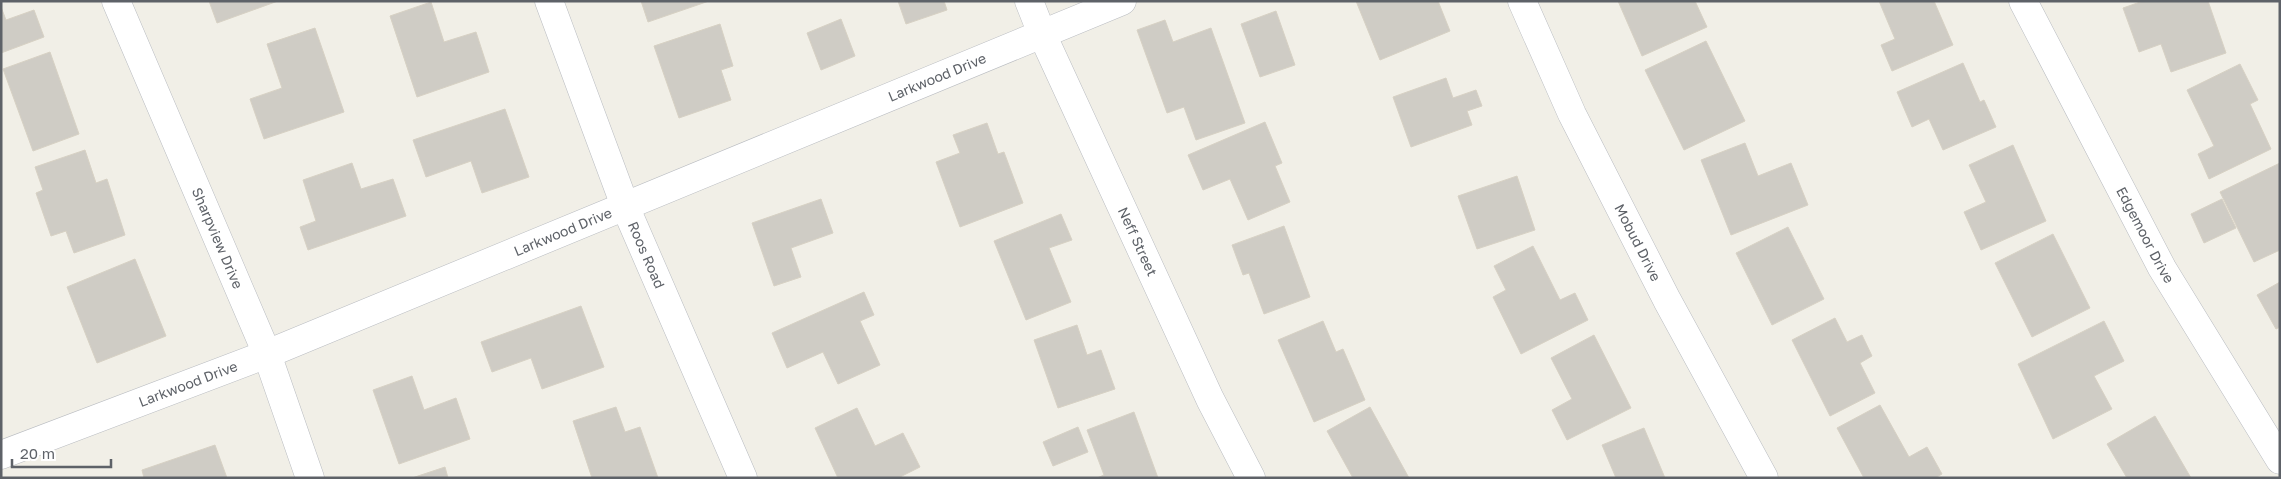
<svg xmlns="http://www.w3.org/2000/svg" width="2281" height="479" font-family="'Golos Text',sans-serif">
	<style>
		.building { fill: #cfccc5; stroke: #d7d1c4 }
		.lines { fill: none; stroke-linecap: round; stroke-linejoin: round }
		.minor-casing { stroke: #b9bcc1; stroke-width: 29 }
		.tertiary-casing { stroke: #b9bcc1; stroke-width: 29 }
		.minor { stroke: #fff; stroke-width: 28 }
		.tertiary { stroke: #fff; stroke-width: 28 }
		.labels { text-anchor: middle; stroke-width: 4.5; stroke-linejoin: round; paint-order: stroke }
		.street-label { font-size: 14px; fill: #5e6268; stroke: #fff }
	</style>
	<rect width="100%" height="100%" fill="#f1efe7"/>
	<!-- building -->
	<g class="building">
		<path d="M209 1H278L217 23Z"/>
		<path d="M641 1H709L648 22Z"/>
		<path d="M898 1H944L947 10 906 24Z"/>
		<path d="M1356 1H1438L1450 31 1380 60Z"/>
		<path d="M1618 1H1695L1707 27 1642 56Z"/>
		<path d="M1879 1H1934L1953 45 1892 71 1881 45 1895 39Z"/>
		<path d="M2143 1H2208L2226 53 2171 72 2161 44 2139 52 2123 8Z"/>
		<path d="M431 2 444 42 476 32 489 72 417 97 390 16Z"/>
		<path d="M1 7 6 20 34 10 44 37 1 53Z"/>
		<path d="M1276 11 1295 65 1260 77 1241 24Z"/>
		<path d="M841 19 855 56 821 70 807 33Z"/>
		<path d="M1165 20 1173 42 1211 28 1245 123 1196 140 1184 107 1167 113 1137 30Z"/>
		<path d="M720 24 733 66 721 70 731 100 679 118 654 46Z"/>
		<path d="M315 28 344 112 264 139 250 99 282 88 267 44Z"/>
		<path d="M1706 41 1745 121 1684 150 1645 70Z"/>
		<path d="M50 52 79 134 33 151 3 69Z"/>
		<path d="M1963 63 1980 102 1984 100 1996 127 1943 150 1929 119 1912 127 1897 92Z"/>
		<path d="M2240 64 2258 100 2250 104 2271 149 2209 179 2198 154 2214 146 2187 90Z"/>
		<path d="M1446 78 1453 98 1476 90 1482 106 1467 111 1472 125 1411 147 1393 97Z"/>
		<path d="M505 109 529 177 482 193 471 161 426 177 413 140Z"/>
		<path d="M1265 122 1282 163 1275 166 1290 202 1248 220 1230 179 1203 190 1188 155Z"/>
		<path d="M987 123 998 154 1004 152 1023 203 960 227 936 162 960 153 953 135Z"/>
		<path d="M1745 143 1758 176 1791 163 1808 205 1731 235 1701 160Z"/>
		<path d="M2013 145 2046 221 1981 250 1964 212 1986 202 1969 165Z"/>
		<path d="M85 150 96 183 107 179 125 235 74 253 66 231 51 236 36 193 43 190 35 167Z"/>
		<path d="M352 163 361 189 393 179 406 216 308 250 300 227 316 221 303 180Z"/>
		<path d="M2280 163V250L2254 262 2220 192Z"/>
		<path d="M1517 176 1535 230 1477 249 1458 196Z"/>
		<path d="M821 199 833 233 791 248 801 277 774 286 752 223Z"/>
		<path d="M2222 199 2236 228 2204 243 2191 214Z"/>
		<path d="M1061 214 1072 240 1049 248 1071 302 1026 320 994 241Z"/>
		<path d="M1284 226 1310 297 1264 314 1249 273 1243 275 1232 245Z"/>
		<path d="M1788 227 1824 299 1772 325 1736 253Z"/>
		<path d="M2053 234 2090 308 2032 337 1995 263Z"/>
		<path d="M1533 246 1560 300 1575 293 1588 320 1521 354 1493 297 1506 290 1494 266Z"/>
		<path d="M135 259 166 336 97 363 67 287Z"/>
		<path d="M2280 282V327L2276 329 2257 295Z"/>
		<path d="M864 292 874 315 860 321 880 365 838 384 823 352 787 368 772 333Z"/>
		<path d="M581 306 604 367 542 389 531 358 492 372 481 342Z"/>
		<path d="M1835 318 1847 342 1862 335 1872 356 1860 363 1875 393 1830 416 1792 340Z"/>
		<path d="M1323 321 1336 352 1343 349 1365 400 1314 422 1278 340Z"/>
		<path d="M2104 321 2124 361 2094 376 2112 409 2053 439 2018 364Z"/>
		<path d="M1077 325 1087 355 1101 350 1115 389 1058 408 1034 340Z"/>
		<path d="M1594 335 1631 408 1567 440 1552 410 1572 399 1551 358Z"/>
		<path d="M412 376 424 410 456 398 470 439 399 464 373 390Z"/>
		<path d="M1880 405 1909 457 1927 447 1942 474 1935 478H1864L1837 428Z"/>
		<path d="M616 407 625 432 640 427 658 478H592L573 421Z"/>
		<path d="M1370 407 1409 478H1353L1327 431Z"/>
		<path d="M857 408 875 446 903 433 920 467 898 478H838L815 428Z"/>
		<path d="M1134 412 1158 478H1097L1104 475 1087 430Z"/>
		<path d="M2155 416 2191 478H2127L2107 444Z"/>
		<path d="M1078 427 1088 452 1053 466 1043 442Z"/>
		<path d="M1644 428 1665 478H1616L1602 445Z"/>
		<path d="M215 445 227 478H144L142 470Z"/>
		<path d="M445 467 448 478H412Z"/>
	</g>
	<g class="lines">
		<defs>
			<g id="minor">
				<path id="s1" d="M549 1 625 206 743 478"/>
				<path id="s2" d="M1029 1 1042 34 1210 399 1251 478"/>
				<path id="s3" d="M1522 1 1572 114 1667 300 1764 478"/>
				<path id="s4" d="M2023 1 2162 268 2280 460"/>
				<path id="s5" d="M1 455 267 354"/>
			</g>
			<g id="tertiary">
				<path id="s6" d="M116 1 267 354 310 478"/>
				<path id="s7" d="M267 354 1122 1"/>
			</g>
		</defs>
		<!-- minor casing -->
		<use href="#minor" class="minor-casing"/>
		<!-- tertiary casing -->
		<use href="#tertiary" class="tertiary-casing"/>
		<!-- minor -->
		<use href="#minor" class="minor"/>
		<!-- tertiary -->
		<use href="#tertiary" class="tertiary"/>
	</g>
	<g class="labels">
		<!-- street labels -->
		<g class="street-label">
			<text dy="5" stroke="none"><textPath href="#s7" startOffset="725">Larkwood Drive</textPath></text>
			<text dy="5" stroke="none"><textPath href="#s7" startOffset="320">Larkwood Drive</textPath></text>
			<text dy="5" stroke="none"><textPath href="#s4" startOffset="264">Edgemoor Drive</textPath></text>
			<text dy="5" stroke="none"><textPath href="#s6" startOffset="258">Sharpview Drive</textPath></text>
			<text dy="5" stroke="none"><textPath href="#s2" startOffset="264">Neff Street</textPath></text>
			<text dy="5" stroke="none"><textPath href="#s3" startOffset="268">Mobud Drive</textPath></text>
			<text dy="5" stroke="none"><textPath href="#s1" startOffset="272">Roos Road</textPath></text>
			<text dy="5" stroke="none"><textPath href="#s5" startOffset="200">Larkwood Drive</textPath></text>
		</g>
	</g>
	<!-- border -->
	<rect width="2281" height="479" fill="none" stroke="#5e6268" stroke-width="5"/>
	<!-- scale -->
	<path d="M12 459v8h99v-8" fill="none" stroke="#5e6268" stroke-width="2.5"/>
	<text x="20" y="459" font-size="15" fill="#5e6268" stroke="#ffffff" stroke-width="4" paint-order="stroke">20 m</text>
</svg>
